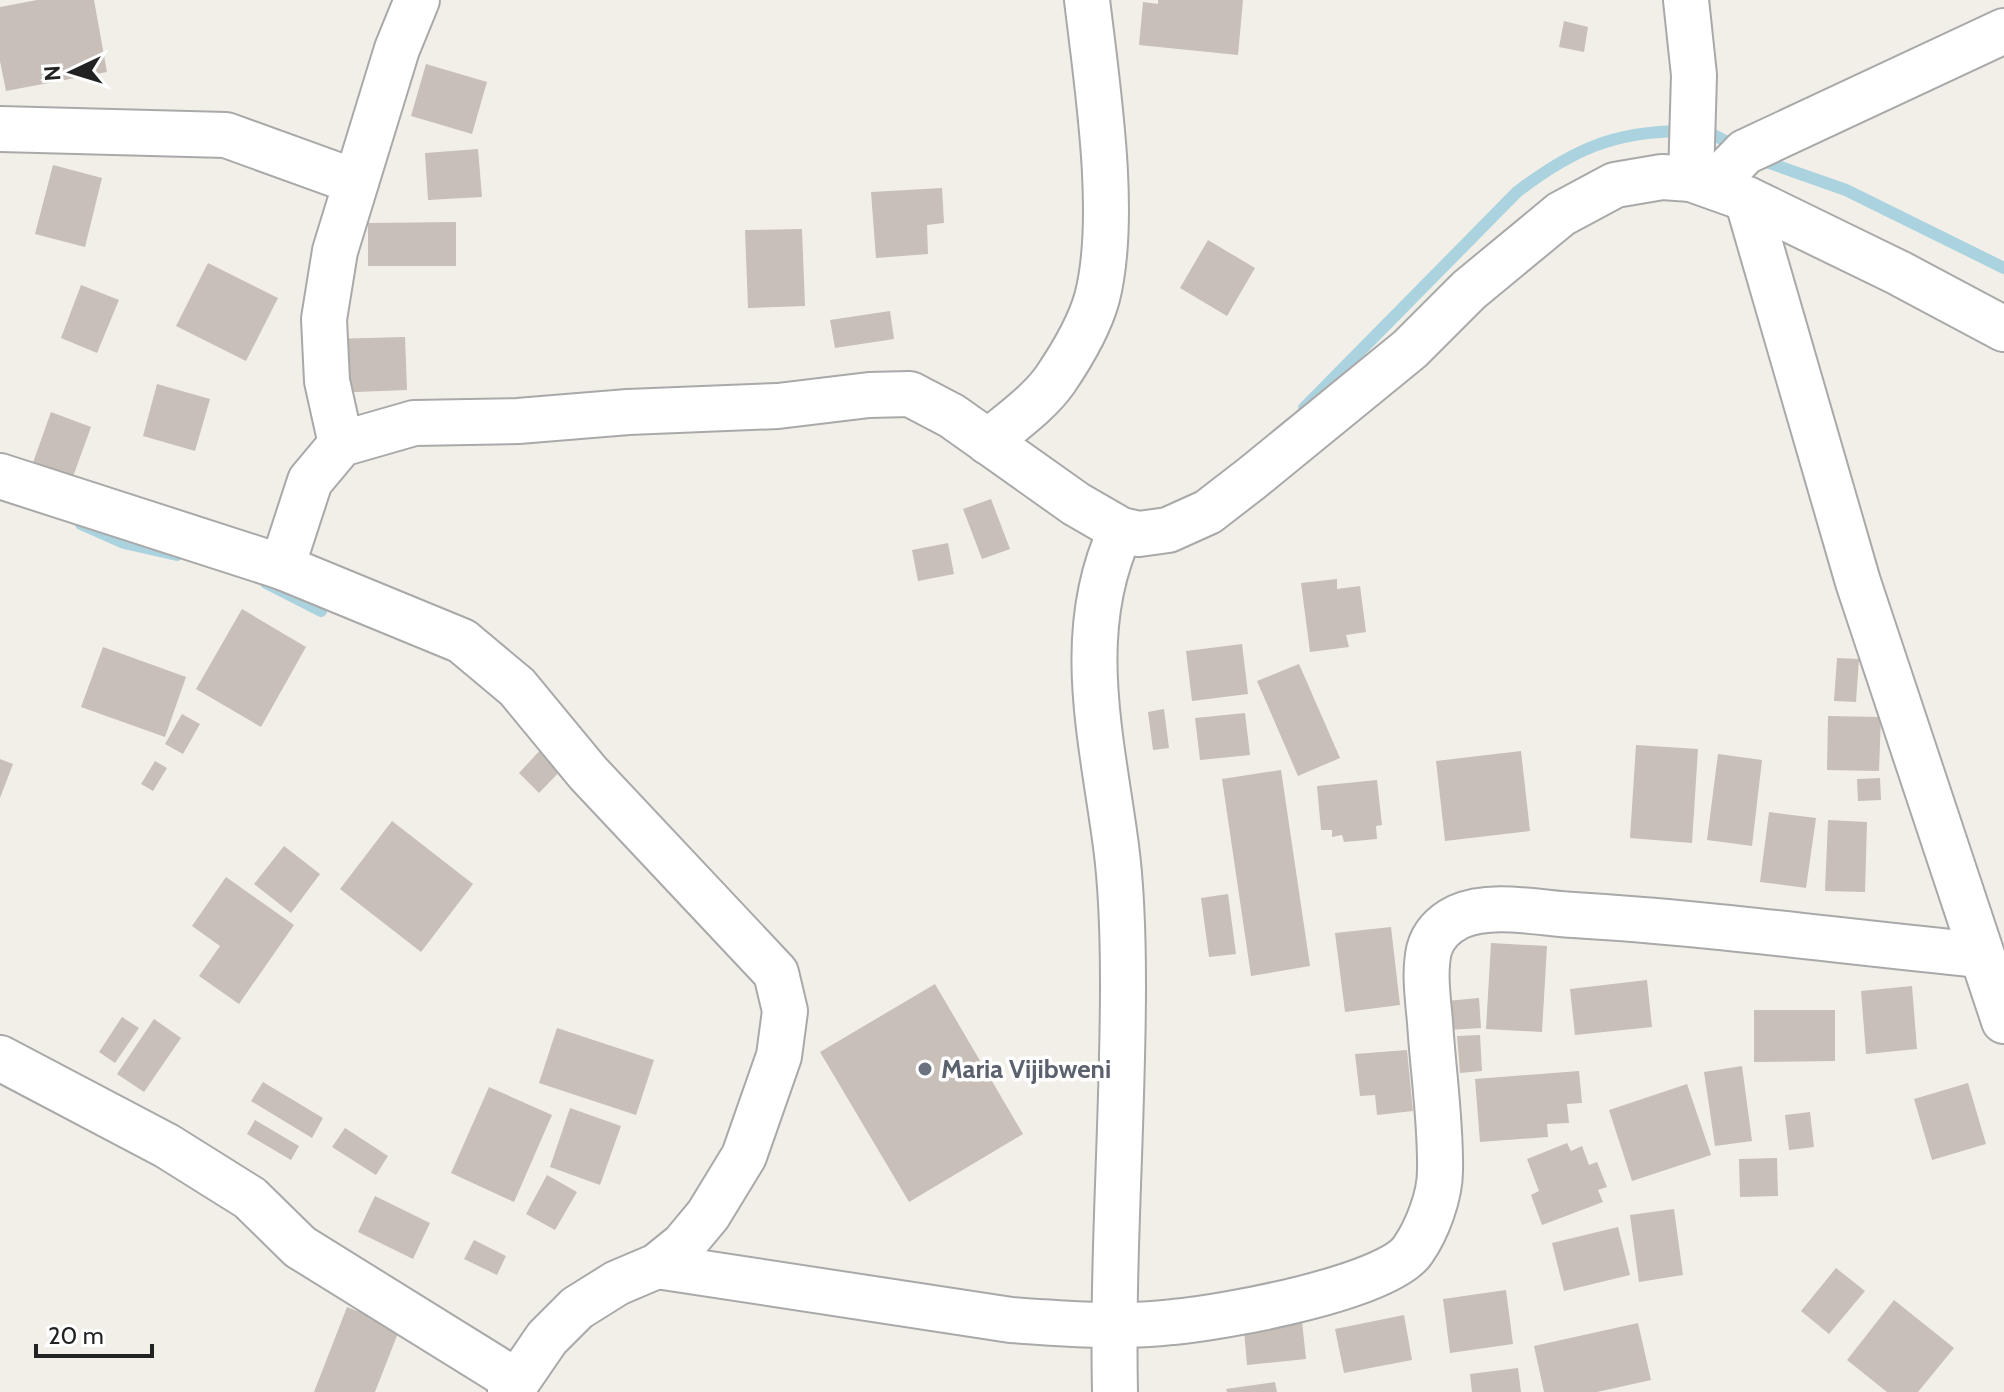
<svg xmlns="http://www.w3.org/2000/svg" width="2004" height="1392" font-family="Cabin,sans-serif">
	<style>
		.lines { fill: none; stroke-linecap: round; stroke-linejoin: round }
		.stream { stroke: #aad3df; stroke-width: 12 }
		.building { fill: #c7bfb8 }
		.minor-casing { stroke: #a9a9a9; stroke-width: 48 }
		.minor { stroke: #fff; stroke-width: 44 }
		.worship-dot { fill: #6b7280; stroke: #fff; stroke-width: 3 }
		.labels { text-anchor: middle; stroke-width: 7; stroke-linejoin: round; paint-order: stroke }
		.worship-label { font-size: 26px; font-weight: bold; fill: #5b616d; stroke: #fff; text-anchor: start }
	</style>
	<rect width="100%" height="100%" fill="#f2efe9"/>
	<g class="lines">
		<!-- stream -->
		<g class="stream">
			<path d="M1702 129 1739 148"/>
			<path d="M1758 159 1846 190 2004 268"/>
			<path d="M1304 408 1517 192C1572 150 1614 131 1684 131"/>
			<path d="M81 524 124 543 177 555"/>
			<path d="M266 583 321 611"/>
		</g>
	</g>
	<!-- building -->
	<g class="building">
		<path d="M37 0H94L107 72 6 91 0 61V7Z"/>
		<path d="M1158 0H1243L1238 55 1139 45 1143 2 1158 4Z"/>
		<path d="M1564 21 1588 27 1584 52 1559 47Z"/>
		<path d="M426 64 487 82 472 134 411 116Z"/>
		<path d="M478 149 482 197 428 200 425 153Z"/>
		<path d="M53 165 102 178 85 247 35 234Z"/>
		<path d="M942 188 944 223 927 225 928 254 876 258 871 192Z"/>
		<path d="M456 222V266H368V223Z"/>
		<path d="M802 229 805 306 748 308 745 230Z"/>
		<path d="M1208 240 1255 268 1227 316 1180 288Z"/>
		<path d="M208 263 278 298 246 361 176 326Z"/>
		<path d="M81 285 119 300 97 353 61 338Z"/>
		<path d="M890 311 894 339 835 348 830 320Z"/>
		<path d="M405 337 407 390 331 393 329 339Z"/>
		<path d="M157 384 210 399 195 451 143 436Z"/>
		<path d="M51 412 91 427 70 485 30 471Z"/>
		<path d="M991 499 1010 549 982 559 963 509Z"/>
		<path d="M948 543 954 574 918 581 912 550Z"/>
		<path d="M1337 579V589L1360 586 1366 632 1346 635 1349 647 1310 652 1301 583Z"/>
		<path d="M242 609 306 647 261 727 196 689Z"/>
		<path d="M1242 644 1248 694 1192 701 1186 651Z"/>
		<path d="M103 647 186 677 165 737 81 707Z"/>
		<path d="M1837 658 1859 659 1856 702 1834 701Z"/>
		<path d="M1299 664 1340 758 1298 776 1257 681Z"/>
		<path d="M1164 709 1169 748 1153 750 1148 712Z"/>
		<path d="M1245 713 1250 755 1200 760 1195 718Z"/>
		<path d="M182 714 200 724 183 754 165 744Z"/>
		<path d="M1828 716 1881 717 1879 771 1827 770Z"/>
		<path d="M545 745 565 766 539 793 519 773Z"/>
		<path d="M1636 745 1698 749 1692 843 1630 838Z"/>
		<path d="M1521 751 1530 831 1445 841 1436 761Z"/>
		<path d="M1718 754 1762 760 1752 846 1707 840Z"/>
		<path d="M0 759 13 764 0 798Z"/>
		<path d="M155 761 167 768 153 791 141 784Z"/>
		<path d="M1281 770 1310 966 1251 976 1222 779Z"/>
		<path d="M1880 778 1881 800 1858 801 1857 779Z"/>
		<path d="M1377 780 1382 825 1376 826 1377 839 1344 842 1342 835 1332 837V830H1321L1317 786Z"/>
		<path d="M1769 812 1816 818 1806 888 1760 882Z"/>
		<path d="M1828 820 1867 822 1865 892 1825 891Z"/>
		<path d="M392 821 473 884 421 952 340 889Z"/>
		<path d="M284 846 320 874 291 913 254 884Z"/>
		<path d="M226 877 294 925 239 1004 199 976 220 946 192 926Z"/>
		<path d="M1228 894 1236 954 1209 957 1201 898Z"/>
		<path d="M1391 927 1400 1005 1345 1012 1335 933Z"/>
		<path d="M1491 943 1547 946 1542 1032 1486 1029Z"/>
		<path d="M1647 980 1652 1027 1575 1035 1570 989Z"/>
		<path d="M935 984 1023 1134 909 1202 820 1052Z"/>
		<path d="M1912 986 1917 1049 1866 1054 1861 991Z"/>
		<path d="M1479 998 1481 1028 1448 1030 1446 1001Z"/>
		<path d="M1754 1010H1835V1061L1754 1062Z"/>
		<path d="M122 1017 139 1028 115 1063 99 1052Z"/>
		<path d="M154 1019 181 1038 144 1092 117 1074Z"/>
		<path d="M557 1028 654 1060 636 1115 539 1083Z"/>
		<path d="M1480 1035 1482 1071 1460 1073 1457 1036Z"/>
		<path d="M1407 1050 1413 1111 1377 1115 1375 1095 1360 1096 1355 1054Z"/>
		<path d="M1742 1066 1752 1141 1715 1146 1704 1072Z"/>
		<path d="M1579 1071 1582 1103 1567 1104 1569 1123 1547 1124 1548 1137 1480 1142 1475 1079Z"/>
		<path d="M263 1082 323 1118 312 1138 251 1101Z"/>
		<path d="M1968 1083 1986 1144 1932 1160 1914 1099Z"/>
		<path d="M1687 1084 1711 1155 1632 1181 1609 1110Z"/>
		<path d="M489 1087 552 1115 514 1202 451 1173Z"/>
		<path d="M570 1108 621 1126 600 1185 550 1167Z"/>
		<path d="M1810 1112 1814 1147 1789 1150 1785 1115Z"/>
		<path d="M255 1120 299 1146 291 1160 247 1134Z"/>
		<path d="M345 1128 388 1156 376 1175 332 1147Z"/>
		<path d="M1567 1143 1571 1151 1582 1146 1589 1165 1597 1162 1607 1187 1598 1190 1603 1202 1542 1225 1531 1195 1539 1191 1527 1159Z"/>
		<path d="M1777 1158 1778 1196 1740 1197 1739 1159Z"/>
		<path d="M547 1175 577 1192 555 1230 526 1214Z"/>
		<path d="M375 1196 430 1223 413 1259 358 1232Z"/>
		<path d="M1674 1209 1683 1275 1639 1282 1630 1215Z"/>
		<path d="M1618 1227 1630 1275 1564 1291 1552 1243Z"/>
		<path d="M474 1240 506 1256 497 1275 464 1259Z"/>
		<path d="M1836 1268 1865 1291 1829 1334 1801 1311Z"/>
		<path d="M1506 1290 1513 1344 1450 1353 1443 1299Z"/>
		<path d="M1894 1300 1954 1348 1918 1392H1887L1847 1360Z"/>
		<path d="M347 1307 400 1328 375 1392H314Z"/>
		<path d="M1301 1312 1306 1359 1247 1365 1243 1318Z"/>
		<path d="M1404 1315 1412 1360 1344 1373 1335 1329Z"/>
		<path d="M1638 1323 1651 1380 1597 1392H1544L1534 1346Z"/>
		<path d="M1518 1368 1521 1392H1472L1470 1374Z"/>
		<path d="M1275 1382 1277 1392H1227L1226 1389Z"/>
	</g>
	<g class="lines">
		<defs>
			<g id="minor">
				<path d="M1686 0 1694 75 1691 179"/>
				<path d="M0 129 226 135 356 182"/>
				<path d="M1712 186 1745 152 2004 31"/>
				<path d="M1747 199 1858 582 2004 1021"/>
				<path d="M988 442C1010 423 1038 404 1055 380 1072 355 1089 327 1097 298 1118 217 1097 84 1087 0"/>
				<path d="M341 444 327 381 324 319 335 251 397 49 417 0"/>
				<path d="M0 476 282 567 462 641 517 687 588 773 776 973 785 1011 779 1056 744 1156 708 1215 683 1245 657 1266 617 1283 577 1308 547 1338 510 1392"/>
				<path d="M282 567 310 481 341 444 414 423 518 421 628 412 778 406 869 395 910 394 952 416 1076 504 1121 530 1139 534 1168 530 1208 512 1252 478 1410 349 1469 290 1561 214 1615 185 1662 177 1691 179 1747 199 1899 273 2004 329"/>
				<path d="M0 1058 167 1146 250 1198 300 1247 516 1381"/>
				<path d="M657 1266 1011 1320C1064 1324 1120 1328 1173 1322 1221 1318 1388 1288 1413 1250 1427 1230 1440 1196 1440 1171 1441 1122 1433 1071 1430 1022 1428 999 1424 973 1429 950 1433 935 1444 924 1458 917 1490 902 1539 913 1574 915 1710 923 1845 942 1981 955"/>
				<path d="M1115 1392C1112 1256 1123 1121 1123 985 1123 940 1122 891 1116 846 1102 739 1073 633 1121 530"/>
			</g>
		</defs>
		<!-- minor casing -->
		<use href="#minor" class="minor-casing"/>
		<!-- minor -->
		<use href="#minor" class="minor"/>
	</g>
	<!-- markers -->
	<circle class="worship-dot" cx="925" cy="1069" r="8"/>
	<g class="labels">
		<!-- worship labels -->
		<g class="worship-label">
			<text x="941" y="1078">Maria Vijibweni</text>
		</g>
	</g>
	<!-- north arrow -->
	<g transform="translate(72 72) rotate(266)" stroke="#ffffff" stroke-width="6" paint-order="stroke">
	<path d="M0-6L14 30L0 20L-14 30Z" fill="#222222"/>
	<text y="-12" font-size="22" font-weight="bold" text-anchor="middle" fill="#222222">N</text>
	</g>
	<!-- scale -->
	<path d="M36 1344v12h116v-12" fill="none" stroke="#222222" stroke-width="4"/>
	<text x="48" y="1344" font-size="24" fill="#222222" stroke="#ffffff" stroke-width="6" paint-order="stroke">20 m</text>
</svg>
